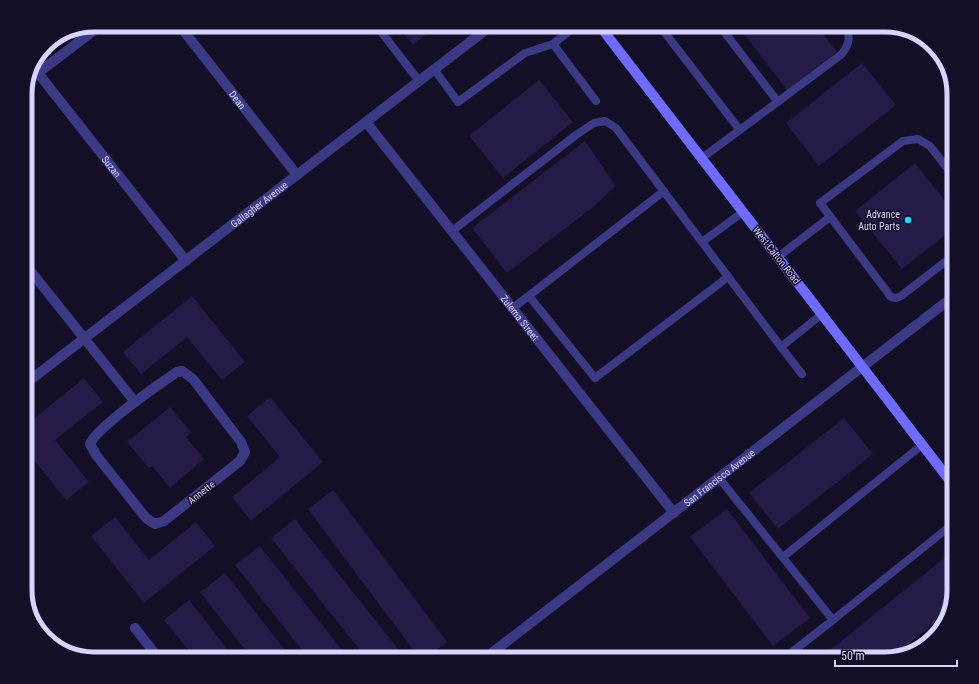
<svg xmlns="http://www.w3.org/2000/svg" width="979" height="684" font-family="'Roboto Condensed',sans-serif">
	<style>
		.building { fill: #241b47 }
		.lines { fill: none; stroke-linecap: round; stroke-linejoin: round }
		.lane { stroke: #3d3a85; stroke-width: 8 }
		.street { stroke: #3d3a85; stroke-width: 10 }
		.secondary { stroke: #6f6bff; stroke-width: 10 }
		.poi-dot { fill: #00e5ff; stroke: #130f26; stroke-width: 1.5 }
		.labels { text-anchor: middle; stroke-width: 3; stroke-linejoin: round; paint-order: stroke }
		.street-label { font-size: 10px; fill: #d9d4ff; stroke: #130f26 }
		.poi-label { font-size: 10px; fill: #d9d4ff; stroke: #130f26; text-anchor: end }
		.rim { fill: none; stroke: #d9d4ff; stroke-width: 5 }
	</style>
	<rect width="100%" height="100%" fill="#130f26"/>
	<!-- building -->
	<g class="building">
		<path d="M397 25H453L444 33 437 25 413 45Z"/>
		<path d="M737 25H816L837 52 787 90Z"/>
		<path d="M862 63 896 105 819 166 786 123Z"/>
		<path d="M539 80 573 122 503 178 469 136Z"/>
		<path d="M585 141 616 186 592 208 507 273 472 228Z"/>
		<path d="M915 163 954 212V228L902 269 855 211Z"/>
		<path d="M192 296 245 362 222 380 187 337 141 374 123 352Z"/>
		<path d="M84 378 103 402 55 440 89 482 66 500 25 449V426Z"/>
		<path d="M270 397 323 462 251 521 232 497 280 457 247 416Z"/>
		<path d="M170 407 191 432 186 437 204 459 170 488 152 466 149 468 127 442Z"/>
		<path d="M844 418 873 454 778 529 749 493Z"/>
		<path d="M333 490 447 642 425 659H420L308 509Z"/>
		<path d="M727 509 810 618 773 646 690 537Z"/>
		<path d="M115 517 149 560 196 522 215 546 144 603 91 536Z"/>
		<path d="M295 519 406 659H367L271 538Z"/>
		<path d="M260 546 349 659H309L235 565Z"/>
		<path d="M948 555 954 562V590L947 613 892 657 885 659H819Z"/>
		<path d="M225 573 292 659H252L200 592Z"/>
		<path d="M189 600 235 659H196L164 620Z"/>
		<path d="M944 623 942 629 916 652 905 654Z"/>
	</g>
	<g class="lines">
		<!-- lane -->
		<g class="lane">
			<path d="M376 25 419 81"/>
			<path d="M659 25 739 129"/>
			<path d="M719 25 778 102"/>
			<path d="M553 44 596 101"/>
			<path d="M434 69 458 102 525 53 553 44 577 25"/>
			<path d="M702 158 842 54C849 44 852 36 844 25"/>
			<path d="M954 177 930 146 918 139 903 141 820 203 891 297 896 298 901 296 954 255"/>
			<path d="M452 231 576 135 594 123 605 121 616 128 781 347 822 314"/>
			<path d="M702 242 743 212"/>
			<path d="M778 257 830 217"/>
			<path d="M529 296 595 378 728 277"/>
			<path d="M513 308 664 191"/>
			<path d="M781 347 802 374"/>
			<path d="M719 478 833 620 792 652"/>
			<path d="M783 557 922 445"/>
			<path d="M833 620 954 523"/>
		</g>
		<!-- street -->
		<g class="street">
			<path id="s1" d="M179 25 297 175"/>
			<path id="s2" d="M38 73 186 261"/>
			<path d="M30 79 101 25"/>
			<path id="s3" d="M366 122 674 513"/>
			<path d="M25 264 135 402"/>
			<path d="M182 371 193 379 241 442 245 452 240 461 164 521 155 524 146 518 96 455 90 444C96 428 159 384 177 372Z"/>
			<path id="s4" d="M25 384 492 25"/>
			<path d="M135 628 159 659"/>
			<path id="s5" d="M484 659 954 296"/>
		</g>
		<!-- secondary -->
		<path class="secondary" d="M599 25 954 486"/>
	</g>
	<!-- markers -->
	<circle class="poi-dot" cx="908" cy="220" r="4"/>
	<g class="labels">
		<!-- street labels -->
		<g class="street-label">
			<text dy="4" stroke="none"><textPath href="#s1" startOffset="95">Dean</textPath></text>
			<text dy="4" stroke="none"><textPath href="#s2" startOffset="119">Suzan</textPath></text>
			<text dy="4" stroke="none"><textPath href="#s4" startOffset="295">Gallagher Avenue</textPath></text>
			<text transform="translate(777 255) rotate(52)" y="4">West Calton Road</text>
			<text dy="4" stroke="none"><textPath href="#s3" startOffset="249">Zulema Street</textPath></text>
			<text dy="4" stroke="none"><textPath href="#s5" startOffset="297">San Francisco Avenue</textPath></text>
			<text transform="translate(201 492) rotate(-38)" y="4">Annette</text>
		</g>
		<!-- poi labels -->
		<g class="poi-label">
			<text x="900" y="218">Advance<tspan x="900" dy="12">Auto Parts</tspan></text>
		</g>
	</g>
	<!-- crop -->
	<path d="M0 0H979V684H0ZM94 32H885A62 62 0 0 1 947 94V590A62 62 0 0 1 885 652H94A62 62 0 0 1 32 590V94A62 62 0 0 1 94 32Z" fill="#130f26" fill-rule="evenodd"/>
	<path class="rim" d="M94 32H885A62 62 0 0 1 947 94V590A62 62 0 0 1 885 652H94A62 62 0 0 1 32 590V94A62 62 0 0 1 94 32Z"/>
	<!-- scale -->
	<path d="M835 660v6h122v-6" fill="none" stroke="#d9d4ff" stroke-width="2"/>
	<text x="841" y="660" font-size="12" fill="#d9d4ff" stroke="#130f26" stroke-width="3" paint-order="stroke">50 m</text>
</svg>
